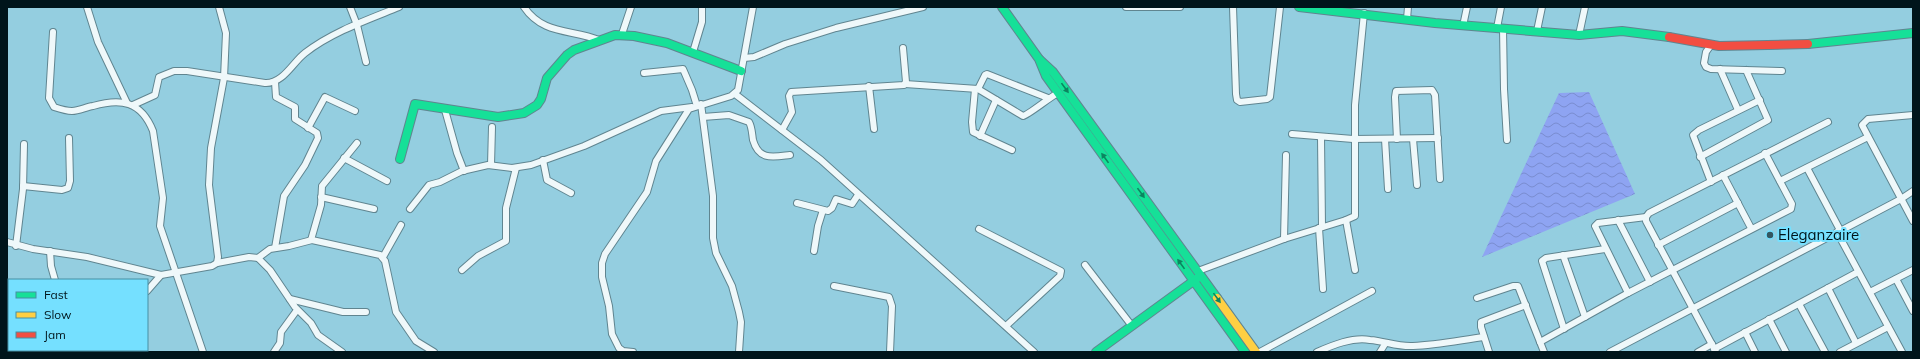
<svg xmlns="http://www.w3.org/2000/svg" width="1920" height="359" font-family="Mulish,sans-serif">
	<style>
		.water { fill: url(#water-waves) }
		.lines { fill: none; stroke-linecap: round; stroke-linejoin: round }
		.street-casing { stroke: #608590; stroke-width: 8 }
		.fast-casing { stroke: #608590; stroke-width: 10 }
		.slow-casing { stroke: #608590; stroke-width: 10 }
		.jam-casing { stroke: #608590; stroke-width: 10 }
		.street { stroke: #eff8fa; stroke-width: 6 }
		.fast { stroke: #16e098; stroke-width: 8 }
		.slow { stroke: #ffcf43; stroke-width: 8 }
		.jam { stroke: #f24e42; stroke-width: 8 }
		.oneway { fill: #0c8560 }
		.poi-dot { fill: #345660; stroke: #75e0ff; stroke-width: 1.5 }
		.labels { text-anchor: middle; stroke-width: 4; stroke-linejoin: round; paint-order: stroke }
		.poi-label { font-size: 15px; fill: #00151b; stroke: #75e0ff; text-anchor: start }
	</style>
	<defs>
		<pattern id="water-waves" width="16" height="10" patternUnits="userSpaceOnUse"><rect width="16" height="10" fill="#8ea4f2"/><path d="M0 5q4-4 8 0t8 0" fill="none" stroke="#798ccf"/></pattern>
	</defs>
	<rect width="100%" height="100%" fill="#94cee0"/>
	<!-- water -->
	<path class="water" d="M1589 92 1635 194 1482 257 1559 93Z"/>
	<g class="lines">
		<defs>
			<g id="street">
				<path d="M87 7 98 42 127 103"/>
				<path d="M350 7 357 25 366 62"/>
				<path d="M524 7C543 35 571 29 599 40"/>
				<path d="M1126 7H1180"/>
				<path d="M1233 7 1236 94 1237 100 1240 102 1267 99 1270 97 1280 7"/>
				<path d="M1407 19 1408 7"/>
				<path d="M1463 26 1467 7"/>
				<path d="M1497 28 1501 7"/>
				<path d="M1503 28 1504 89 1507 140"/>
				<path d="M1537 31 1542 7"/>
				<path d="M53 32 49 98 54 107C60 109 66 111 72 111 79 111 86 107 93 106 121 98 141 101 153 131L163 198 160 226 203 352"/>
				<path d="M622 34 631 7"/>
				<path d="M1579 35 1585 7"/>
				<path d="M1711 45 1706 52 1704 63 1706 67 1711 69 1782 71"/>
				<path d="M693 52 702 22V7"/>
				<path d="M744 58 754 57 785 44 836 28 923 7"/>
				<path d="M1720 69 1738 110"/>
				<path d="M644 73 683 69 692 90 697 106"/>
				<path d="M905 84 978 89 1023 116C1028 115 1050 97 1058 93"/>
				<path d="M869 86 874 129"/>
				<path d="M975 89 972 122 973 132 1012 150"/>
				<path d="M978 89 985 75 987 74 1048 98"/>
				<path d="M735 94 821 160 1034 352"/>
				<path d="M701 104 713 196V238L716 253 732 286 739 312 741 322 739 352"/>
				<path d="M133 105 155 95 159 77 174 71H187L265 83C283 84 293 62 305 53 332 32 367 20 399 7"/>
				<path d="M445 110 457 153 464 171"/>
				<path d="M1913 115 1868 119 1862 125 1913 221"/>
				<path d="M703 117 729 115 749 122C752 127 752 134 753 140 759 161 773 157 790 155"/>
				<path d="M308 128 325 97 355 111"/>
				<path d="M782 130 792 112 789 96 791 92 904 85 906 82 903 48"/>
				<path d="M1292 134 1353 139 1438 138"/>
				<path d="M980 136 996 100"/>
				<path d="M1321 137 1322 227"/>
				<path d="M1385 139 1388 189"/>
				<path d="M1397 139 1395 97 1396 91 1432 90 1435 95 1440 179"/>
				<path d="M1413 139 1417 185"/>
				<path d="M1700 157 1768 120 1746 70"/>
				<path d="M344 158 387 181"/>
				<path d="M543 160 547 180 571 193"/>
				<path d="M491 165 492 127"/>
				<path d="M1807 168 1840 230"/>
				<path d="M1723 175 1751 228"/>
				<path d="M1780 181 1868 137"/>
				<path d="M1711 182 1693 135 1699 130 1760 100"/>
				<path d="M23 186 62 190 68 188 70 181 69 138"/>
				<path d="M321 197 374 209"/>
				<path d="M797 203 828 211 832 208 836 199 852 204 858 195"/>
				<path d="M410 209 429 185 440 182 462 171 488 165 512 168 531 165 584 146 661 111 692 107"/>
				<path d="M1346 220 1355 270"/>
				<path d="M1618 220 1650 282"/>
				<path d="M1319 228 1323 289"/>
				<path d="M979 229 1061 271 1060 276 1006 326"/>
				<path d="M1837 232 1902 352"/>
				<path d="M1284 239 1286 155"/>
				<path d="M311 240 321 205 322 186 357 143"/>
				<path d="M7 242 33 249 87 257 161 275"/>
				<path d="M1658 245 1738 203"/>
				<path d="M16 246 23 189 24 144"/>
				<path d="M275 248 284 196 305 165 318 138 317 133 295 119V107L276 97 275 82"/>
				<path d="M50 251 51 266 55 280"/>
				<path d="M814 251 818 226 823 210"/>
				<path d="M1563 255 1585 317"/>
				<path d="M383 257 401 225"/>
				<path d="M258 258 270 249 289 246 312 240 380 255 385 261 396 312 416 341 434 352"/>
				<path d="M217 263 249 257 258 258 270 270 295 307 311 323 318 335 342 352"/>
				<path d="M1085 265 1132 326"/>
				<path d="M462 270 478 256 506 241V208L516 168"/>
				<path d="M1198 271 1284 239 1346 220 1355 216V105L1364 13"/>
				<path d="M1896 279 1913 311"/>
				<path d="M834 286 889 297 892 306 890 352"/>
				<path d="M1828 288 1856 343"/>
				<path d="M147 291 161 275 212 266 217 263 218 257 209 185 211 148 224 78 226 33 219 7"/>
				<path d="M1870 292 1913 270"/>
				<path d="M1628 293 1595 226 1598 223 1646 217"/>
				<path d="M1477 298 1513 286H1518L1544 352"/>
				<path d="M290 299 343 312H366"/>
				<path d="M1799 304 1825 352"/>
				<path d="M7 308H9"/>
				<path d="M1769 319 1786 352"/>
				<path d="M1564 329 1542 261 1546 258 1605 249"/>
				<path d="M1745 332 1755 352"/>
				<path d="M1540 342 1628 293 1791 209 1792 204 1765 153"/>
				<path d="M1714 349 1858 272"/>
				<path d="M89 350 90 352"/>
				<path d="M97 352V350"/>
				<path d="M274 352 280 343 281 332 297 310"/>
				<path d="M633 352 623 351 619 348 612 334 609 306 602 277V263L605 254 647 192 656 161 689 109 731 96 738 90 753 7"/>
				<path d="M1260 352 1372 291"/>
				<path d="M1317 352C1333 345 1352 337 1370 340 1385 341 1397 347 1413 346 1437 345 1461 340 1484 337"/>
				<path d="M1380 352 1385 344"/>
				<path d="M1489 352 1481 327V322L1526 305"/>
				<path d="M1610 352 1901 199 1913 191"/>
				<path d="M1698 352 1712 344"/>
				<path d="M1716 352 1646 221V217L1649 213 1828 122"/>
				<path d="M1840 352 1888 327"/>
			</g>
			<g id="fast">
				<path d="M1002 7 1039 59 1046 76 1245 352"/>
				<path d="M1299 7 1435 23 1579 35 1622 31 1669 37"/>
				<path d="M1808 44 1913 33"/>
				<path d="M1040 60 1053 72 1217 298"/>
				<path d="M400 159 415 104 498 117 524 113 537 105 541 99 547 78 567 55 574 50 615 35 634 36 667 43 741 71"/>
				<path d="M1096 352 1199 277"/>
			</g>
			<path id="slow" d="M1217 298 1256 352"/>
			<path id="jam" d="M1669 37 1719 46 1808 44"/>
		</defs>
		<!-- street casing -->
		<use href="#street" class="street-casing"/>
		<!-- fast casing -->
		<use href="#fast" class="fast-casing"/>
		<!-- slow casing -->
		<use href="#slow" class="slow-casing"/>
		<!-- jam casing -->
		<use href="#jam" class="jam-casing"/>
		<!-- street -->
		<use href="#street" class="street"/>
		<!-- fast -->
		<use href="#fast" class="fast"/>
		<!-- slow -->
		<use href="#slow" class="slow"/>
		<!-- jam -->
		<use href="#jam" class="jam"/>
	</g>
	<!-- one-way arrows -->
	<defs><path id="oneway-solid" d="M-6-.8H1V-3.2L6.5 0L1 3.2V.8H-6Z"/></defs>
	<g class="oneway">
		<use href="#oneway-solid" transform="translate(1065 88) rotate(54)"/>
		<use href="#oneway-solid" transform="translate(1105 158) rotate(-126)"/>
		<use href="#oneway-solid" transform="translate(1141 193) rotate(54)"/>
		<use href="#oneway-solid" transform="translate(1181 264) rotate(-126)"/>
		<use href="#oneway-solid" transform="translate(1217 298) rotate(54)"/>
	</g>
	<!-- markers -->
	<circle class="poi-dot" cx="1770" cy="235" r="4"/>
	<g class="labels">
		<!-- poi labels -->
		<g class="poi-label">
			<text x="1778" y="240">Eleganzaire</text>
		</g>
	</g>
	<!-- border -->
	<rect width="1920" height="359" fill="none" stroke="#00151b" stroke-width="16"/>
	<!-- legend -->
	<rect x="8" y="279" width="140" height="72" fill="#75e0ff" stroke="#468fa4"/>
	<rect x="16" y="292" width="20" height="6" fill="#16e098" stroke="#468fa4"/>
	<text x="44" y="299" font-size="12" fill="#00151b">Fast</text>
	<rect x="16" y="312" width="20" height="6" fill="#ffcf43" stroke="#468fa4"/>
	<text x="44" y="319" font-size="12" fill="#00151b">Slow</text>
	<rect x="16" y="332" width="20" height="6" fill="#f24e42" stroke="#468fa4"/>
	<text x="44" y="339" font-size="12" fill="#00151b">Jam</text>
</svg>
